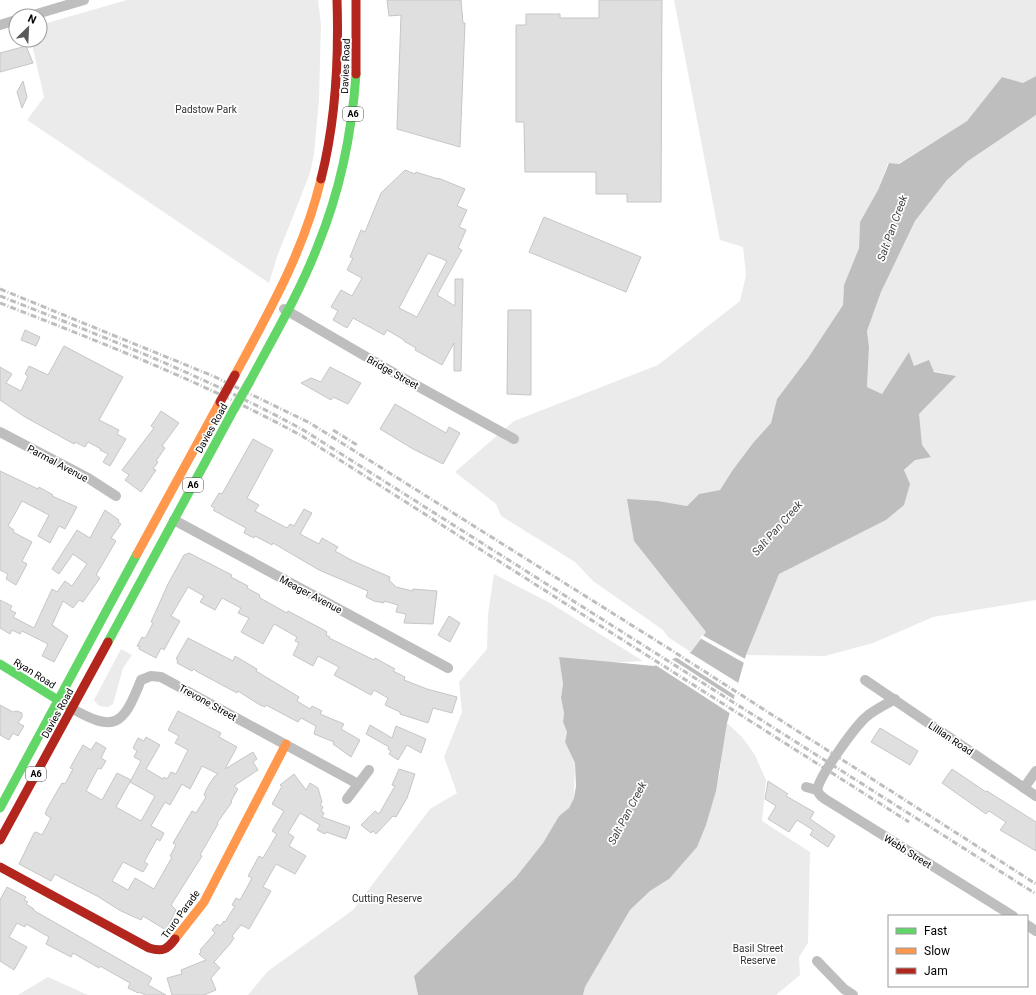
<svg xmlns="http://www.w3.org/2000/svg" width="1036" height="995" font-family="Roboto,sans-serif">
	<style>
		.green { fill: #ebebeb }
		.water { fill: #bebebe }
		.pier { fill: #fff }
		.building { fill: #dfdfdf; stroke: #c6c6c6; fill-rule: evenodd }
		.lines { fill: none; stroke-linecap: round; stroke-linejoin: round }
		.street { stroke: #bebebe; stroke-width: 10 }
		.fast { stroke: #63d668; stroke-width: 9 }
		.slow { stroke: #ff974d; stroke-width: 9 }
		.jam { stroke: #b3261e; stroke-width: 9 }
		.rail { stroke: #bebebe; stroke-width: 3; stroke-dasharray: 6 2 1 2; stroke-linecap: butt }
		.fast-bridge-casing { stroke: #dbdbdb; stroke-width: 10; stroke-linecap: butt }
		.jam-bridge-casing { stroke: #dbdbdb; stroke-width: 10; stroke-linecap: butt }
		.fast-bridge { stroke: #63d668; stroke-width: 9 }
		.jam-bridge { stroke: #b3261e; stroke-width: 9 }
		.labels { text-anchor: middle; stroke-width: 3.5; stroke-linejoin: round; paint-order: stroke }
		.shield { fill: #fff; stroke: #4c4c4c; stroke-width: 1 }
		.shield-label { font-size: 9px; font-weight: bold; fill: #000 }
		.street-label { font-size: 10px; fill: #000; stroke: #fff }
		.park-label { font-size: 10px; fill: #323232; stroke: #fff }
		.water-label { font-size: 11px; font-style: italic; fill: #434343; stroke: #fff }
	</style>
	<rect width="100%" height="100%" fill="#fff"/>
	<!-- green -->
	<g class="green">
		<path d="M127 0H318L321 24 319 100 314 154 310 173 277 257 269 283 27 120 44 97 31 40H40V25Z"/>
		<path d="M674 0H1036V76L1023 83 1002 77 967 121 898 164 888 163 878 190 860 222 859 248 844 285 843 305 808 358 777 399 771 423 753 443 732 471 720 490 699 494 687 506 658 501 634 541 706 632 691 652 669 638 663 630 593 581 575 562 501 516 496 504 455 472 514 421 658 365 740 301 746 275 743 247 720 240Z"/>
		<path d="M1036 115V600L933 617 873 643 825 656 746 655 779 573 886 520 910 484 904 471C926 450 921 441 918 414L955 376 914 366 909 352 882 394 867 387 869 347 867 331 881 292 915 221 947 180 968 161Z"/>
		<path d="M494 574 550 603 643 661 610 663 559 657 563 684 561 698 564 713 563 722 567 732 565 742 575 763 574 798 569 808 559 816 543 843 516 877 414 976 418 995H248L268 971 353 910 430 809 457 793 444 757 462 712 459 682 487 649 488 614Z"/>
		<path d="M121 649 132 655 123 668 113 704 108 707 99 706 94 700Z"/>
		<path d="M727 723 742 737 755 755 766 780 762 821 810 852 808 943 799 957 800 975 776 995H583L585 987 630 910 650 891 669 879 706 825 720 772 722 743Z"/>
		<path d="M48 977 88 995H18Z"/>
	</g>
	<!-- water -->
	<path class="water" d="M1036 76V115L968 161 947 180 915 221 881 292 867 331 869 347 867 387 882 394 909 352 914 366 929 360 934 372 956 376 919 414 922 445 931 457 915 460 904 470 910 484 904 505 886 520 779 574 746 655 727 723 716 791 706 825 697 847 669 879 650 891 630 910 585 987 583 995H418L414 976 516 877 543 843 559 816 569 808 574 798 576 786 575 763 565 742 567 732 563 722 564 713 561 698 563 684 559 657 654 666 691 652 706 632 634 541 627 499 658 501 687 506 699 494 720 490 732 471 753 443 771 423 777 399 808 358 843 305 844 285 859 248 860 222 878 190 889 163 899 164 967 121 1002 77 1023 83Z"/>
	<!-- pier -->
	<g class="pier">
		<path d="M702 635 747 660 746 664 700 638Z"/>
		<path d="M687 651 740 684 736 696 674 656Z"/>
		<path d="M670 658 735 700 731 714 654 664Z"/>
	</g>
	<!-- building -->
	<g class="building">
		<path d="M387 0H461L463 23H465L460 147 397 129 401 15 389 16Z"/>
		<path d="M599 0H662L661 202H627V194H596V172H525L524 122H516V25H526V14H560V18H599Z"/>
		<path d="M26 46 33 63 0 72V53Z"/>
		<path d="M23 81 27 97 22 108 17 92Z"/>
		<path d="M405 170 415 174 416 172 438 179V178L465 189 457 206 467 210 459 227 466 230 458 248 462 250 437 295 455 306V279H463L461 371H454V343L442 365 415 350 416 348 404 341V340L387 330 384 335 353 318 347 328 333 320 338 311 331 307 341 290 352 296 362 278 347 270 353 258 350 257 361 230 365 232 381 193ZM428 253 447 261 417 317 399 308Z"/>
		<path d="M544 217 641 257 626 292 529 252Z"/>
		<path d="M508 310H531V395L507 394Z"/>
		<path d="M25 330 40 337 36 346 21 340Z"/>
		<path d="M64 346 123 377 99 420 119 430 117 434 126 439 110 466 103 462 108 454 100 450 101 449 88 442 85 447 75 442 74 444 25 417 0 400V367L12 374 6 383 21 391 28 376 25 374 29 366 48 375Z"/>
		<path d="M330 367 361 383 348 404 333 397 331 400 301 383 311 378 321 382Z"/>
		<path d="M395 404 446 433 449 427 460 433 443 464 413 449 380 429Z"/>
		<path d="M161 411 179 423 162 446 165 448 156 461 158 462 153 469 156 470 141 492 125 480 129 475 122 470 154 428 151 426Z"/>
		<path d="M253 439 273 450 247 498 259 505 255 511 287 528 290 524 294 526 304 509 312 513 300 534 319 544 322 538 338 547 335 551 353 561 390 577 389 580 396 587 413 591V589L437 591 433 624 404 623 406 614 396 612 398 605 384 601V603L374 601 366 597 368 591 319 570 273 543 272 545 255 536 254 538 244 533 246 528 213 510 215 508 211 506 216 498 219 493 222 494Z"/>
		<path d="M0 471 38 489 39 487 53 495 52 496 77 507 65 529 59 526 50 543 38 536 49 515 22 501 8 526 14 530 13 532 32 542 22 561 27 564 16 585 6 579 8 574 0 570Z"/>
		<path d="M105 510 119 520 118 522 121 524 111 538 116 541 96 575 100 578 83 602 79 600 73 608 63 601 52 625 68 636 54 662 42 656 48 644 22 631 20 634 12 630 10 634 0 628V600L12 606 10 610 16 613 13 617 34 628 52 589 57 592 65 581 72 586 87 564 73 554 59 574 52 569 77 530 90 538Z"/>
		<path d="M189 553 232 575 231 577 248 586 247 588 260 595 259 596 262 599 287 613 288 611 324 630 327 632 326 635 330 637 329 638 374 660 375 658 395 669 393 671 405 677 404 680 427 689 457 697 452 713 433 708 428 723 400 714V712L385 705 388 698 374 690 371 695 334 675 339 667 318 656 313 666 293 655 299 643 295 641 297 637 274 624 263 644 241 632 249 618 238 613 241 608 222 598 215 610 200 602 204 596 188 587 171 616 180 621 164 650 161 648 156 658 139 649 140 647 137 646 142 637 144 638 146 637 153 623 151 622 168 584 184 555Z"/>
		<path d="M449 616 460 623 450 642 438 635Z"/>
		<path d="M188 638 233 661 235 656 257 669 256 671 299 697 297 701 310 709 312 706 322 711 320 714 344 724 341 729 360 740 351 757 333 744 334 742 314 734 316 726 301 718 298 722 266 705 265 707 260 705 238 691 237 693 196 671 194 669 192 671 177 663 178 660 176 659Z"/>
		<path d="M0 705 13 712 17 711 22 713V717L18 723 24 726 18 736 13 733 9 740 0 735Z"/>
		<path d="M178 711 221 733 219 737 237 747 225 769 253 752 257 759 253 762 258 770 234 786 238 789 231 801 232 802 217 823 218 824 200 855 202 856 171 905 176 910 166 930 143 916 141 920 121 911 97 896 60 877 55 874 51 881 19 864 34 833 36 832 42 835 51 818 45 814 47 809 59 788 62 783 65 784 73 769 70 768 83 745 91 750 96 742 106 748 101 758 106 761 101 769 98 768 86 791 102 800 117 773 131 780 116 807 141 821 155 796 130 782 141 761 134 757 137 751 133 748 138 738 144 741 146 737 160 745 146 769 163 779 164 777 167 779 171 772 176 774 188 750 175 743 179 736 168 730ZM202 766 218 774 214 777 207 788 204 795 206 797 196 813 192 811 173 843 176 845 170 856 172 857 154 889 135 878 128 890 112 881 123 862 143 872 148 864 144 862 157 839 160 841 164 833 151 826 165 802 170 805 182 784 190 789Z"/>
		<path d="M370 725 392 738 396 726 426 739 421 753 407 745 398 760 389 754 391 751 388 749 389 747 366 734Z"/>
		<path d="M880 728 918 751 910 765 871 742Z"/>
		<path d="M399 769 415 774 407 798 396 817 393 816 376 834 373 831 371 833 361 825 375 811 379 814 395 786 392 785Z"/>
		<path d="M952 769 986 792 987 791 1036 822V851L1000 830 1006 822 989 811 986 814 942 783Z"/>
		<path d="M294 774 306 790 310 783 318 788 322 802 320 805 323 807 321 811 324 813 322 817 350 827 346 839 326 832 325 834 317 830 320 825 300 813 288 833 294 837 289 846 306 856 295 874 276 864 263 887 271 891 249 929 241 925 232 936 234 938 230 944 214 962 220 968 211 978 216 990 204 995H172L167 978 182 974 181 970 206 960 199 954 201 952 200 950 215 933 212 930 217 924 220 926 224 921 225 922 235 906 232 905 236 898 240 900 252 878 248 876 259 856 263 858 277 834 272 831 284 811 272 804 282 786 280 785Z"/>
		<path d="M768 781 788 794 786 796 814 812 810 819 835 836 828 847 810 835 813 830 797 820 789 832 768 819 776 806 765 799Z"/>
		<path d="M7 887 26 897 24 900 28 902 26 904 34 909 33 910 152 978 148 985 166 995H145L139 992 138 993 128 988 130 983 100 966 99 968 73 953 71 957 46 944 49 937 26 924 25 927 17 923 9 937 27 947 14 970 0 961V900Z"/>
	</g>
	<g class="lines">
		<!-- street -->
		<g class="street">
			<path d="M30 16 84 0"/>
			<path d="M0 25 16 20"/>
			<path d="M284 309 401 377 514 439"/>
			<path d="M0 432 88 478 116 496"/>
			<path d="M174 520 448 668"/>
			<path d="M865 680 1036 796"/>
			<path d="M71 708C115 733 123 726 141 680L151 676 161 677 358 784"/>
			<path d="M806 787 817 790"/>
			<path d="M1024 788 1036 771"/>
			<path d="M817 790 820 795 825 799 1013 916"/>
			<path d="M817 790C820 775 854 728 866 717 874 710 885 705 895 699"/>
			<path d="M347 799 369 770"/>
			<path d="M1027 925 1036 931"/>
			<path d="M817 961 844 989 853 995"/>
		</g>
		<!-- fast -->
		<g class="fast">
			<path d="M250 381C274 336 300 292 318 245 340 191 352 132 356 74"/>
			<path d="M108 642 234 409"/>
			<path d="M0 664 66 705"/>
			<path d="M0 808 137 554"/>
		</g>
		<!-- slow -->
		<g class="slow">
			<path d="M235 375C270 310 304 251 321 179"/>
			<path d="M137 554 220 402"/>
			<path d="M175 939 204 902 286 744"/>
		</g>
		<!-- jam -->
		<g class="jam">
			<path d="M356 74V0"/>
			<path d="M321 179C336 120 339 60 337 0"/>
			<path d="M0 840 108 642"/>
			<path d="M0 867 149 948C162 952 167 950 175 939"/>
		</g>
		<!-- rail -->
		<g class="rail">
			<path d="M0 289 213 376 310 423 668 648 1036 884"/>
			<path d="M0 296C104 337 207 377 305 431L1036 894"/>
			<path d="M0 303C103 343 205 383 302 436L909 822"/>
			<path d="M333 430 357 445"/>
		</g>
		<defs>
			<path id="fast-bridge" d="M234 409 250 381"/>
			<path id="jam-bridge" d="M220 402 235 375"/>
		</defs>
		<!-- fast-bridge casing -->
		<use href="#fast-bridge" class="fast-bridge-casing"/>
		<!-- jam-bridge casing -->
		<use href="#jam-bridge" class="jam-bridge-casing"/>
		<!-- fast-bridge -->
		<use href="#fast-bridge" class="fast-bridge"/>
		<!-- jam-bridge -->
		<use href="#jam-bridge" class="jam-bridge"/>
	</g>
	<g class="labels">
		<!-- shield labels -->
		<g class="shield">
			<rect x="343" y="107" width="20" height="14" rx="3"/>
			<rect x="183" y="478" width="20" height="14" rx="3"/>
			<rect x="26" y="767" width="20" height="14" rx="3"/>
		</g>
		<g class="shield-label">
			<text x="353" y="117">A6</text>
			<text x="193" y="488">A6</text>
			<text x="36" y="777">A6</text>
		</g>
		<!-- street labels -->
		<g class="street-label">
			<text transform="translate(345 66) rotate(-88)" y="4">Davies Road</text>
			<text transform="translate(393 372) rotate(29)" y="4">Bridge Street</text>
			<text transform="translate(211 428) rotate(-61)" y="4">Davies Road</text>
			<text transform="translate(58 463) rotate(28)" y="4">Parmal Avenue</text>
			<text transform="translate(311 594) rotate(28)" y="4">Meager Avenue</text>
			<text transform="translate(35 673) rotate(32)" y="4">Ryan Road</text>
			<text transform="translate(208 702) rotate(29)" y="4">Trevone Street</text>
			<text transform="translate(57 713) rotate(-61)" y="4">Davies Road</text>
			<text transform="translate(951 738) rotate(34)" y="4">Lillian Road</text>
			<text transform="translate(908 851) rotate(32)" y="4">Webb Street</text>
			<text transform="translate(180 914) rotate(-54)" y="4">Truro Parade</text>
		</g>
		<!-- park labels -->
		<g class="park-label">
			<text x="206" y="113">Padstow Park</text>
			<text x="387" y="902">Cutting Reserve</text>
			<text x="758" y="952">Basil Street<tspan x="758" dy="12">Reserve</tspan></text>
		</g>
		<!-- water labels -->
		<g class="water-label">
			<text transform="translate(892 228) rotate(-70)" y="4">Salt Pan Creek</text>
			<text transform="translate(777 528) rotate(-48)" y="4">Salt Pan Creek</text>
			<text transform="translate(627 813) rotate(-62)" y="4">Salt Pan Creek</text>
		</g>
	</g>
	<!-- legend -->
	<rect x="888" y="915" width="140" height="72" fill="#ffffff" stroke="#999999"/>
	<rect x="896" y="928" width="20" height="6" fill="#63d668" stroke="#999999"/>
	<text x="924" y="935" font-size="12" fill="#000000">Fast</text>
	<rect x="896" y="948" width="20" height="6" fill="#ff974d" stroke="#999999"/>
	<text x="924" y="955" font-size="12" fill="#000000">Slow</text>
	<rect x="896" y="968" width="20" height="6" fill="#b3261e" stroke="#999999"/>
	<text x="924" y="975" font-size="12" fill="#000000">Jam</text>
	<!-- north arrow -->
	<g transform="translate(28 28) rotate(24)"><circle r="19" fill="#ffffff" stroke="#999999"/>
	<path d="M0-3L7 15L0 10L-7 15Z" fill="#595959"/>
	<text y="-6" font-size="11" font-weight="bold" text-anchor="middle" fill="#000000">N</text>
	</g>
</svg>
